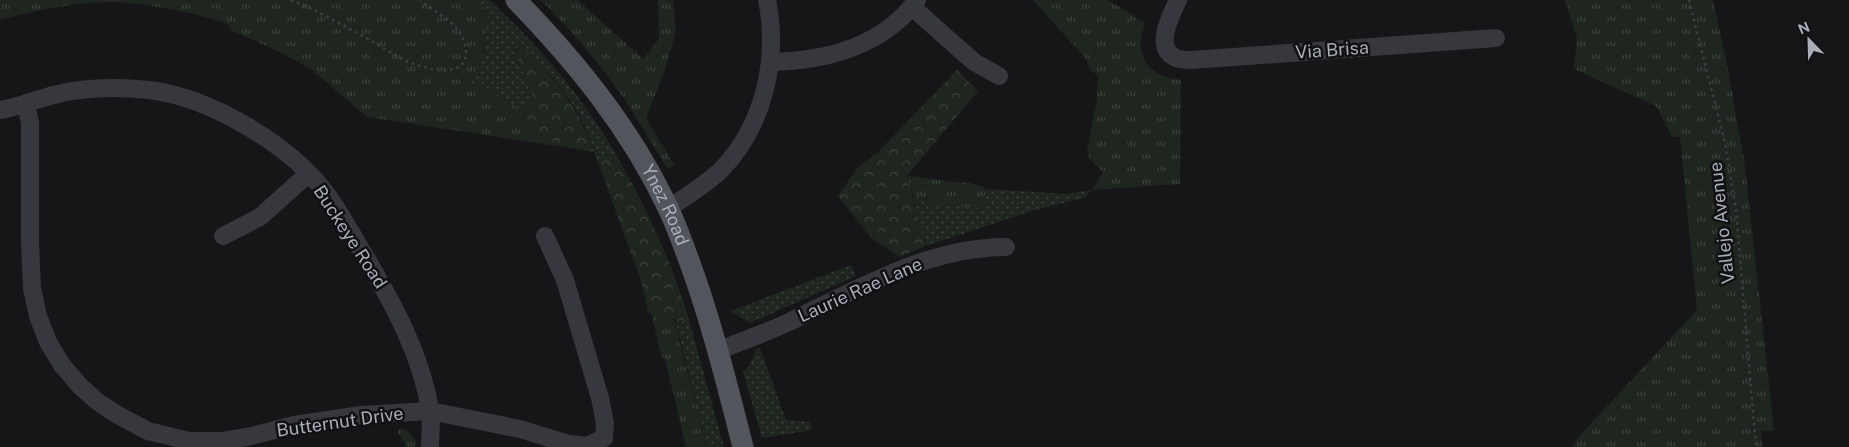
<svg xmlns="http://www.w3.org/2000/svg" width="1849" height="447" font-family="'Public Sans',sans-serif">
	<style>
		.grass { fill: url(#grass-tufts) }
		.forest { fill: url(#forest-crowns) }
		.garden { fill: url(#garden-dots) }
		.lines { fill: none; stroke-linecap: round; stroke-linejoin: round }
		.path { stroke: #3d3f44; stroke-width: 2.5; stroke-dasharray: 2.5 4; stroke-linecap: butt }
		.minor { stroke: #37383d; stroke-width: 18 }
		.major { stroke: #53555c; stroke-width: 21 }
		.labels { text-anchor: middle; stroke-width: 5; stroke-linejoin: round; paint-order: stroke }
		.street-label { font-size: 18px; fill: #a8adb8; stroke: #111113 }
	</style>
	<defs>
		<pattern id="grass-tufts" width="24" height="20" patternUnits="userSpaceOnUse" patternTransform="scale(1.25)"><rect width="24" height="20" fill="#1e261f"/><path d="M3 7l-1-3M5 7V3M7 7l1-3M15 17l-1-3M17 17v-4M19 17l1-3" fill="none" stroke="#3c433d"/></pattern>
		<pattern id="forest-crowns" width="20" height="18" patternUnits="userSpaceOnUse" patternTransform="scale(1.25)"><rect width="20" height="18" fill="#1e261f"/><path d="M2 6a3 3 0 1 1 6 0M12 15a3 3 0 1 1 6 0" fill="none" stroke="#3c433d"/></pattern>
		<pattern id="garden-dots" width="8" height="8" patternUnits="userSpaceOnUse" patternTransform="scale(1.25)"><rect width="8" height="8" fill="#1e261f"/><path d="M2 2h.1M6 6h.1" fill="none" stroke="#3c433d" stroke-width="1.8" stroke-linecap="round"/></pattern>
	</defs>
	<rect width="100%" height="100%" fill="#161618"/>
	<!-- grass -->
	<g class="grass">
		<path d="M0 0H475L488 11C485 42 489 54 469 82L488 88 525 112 531 129 534 133 551 138 557 146 367 117 312 70 282 53 231 30 228 24C191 12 153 4 114 2 77 1 37 11 0 19Z"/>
		<path d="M541 0H578L643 59 659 39 658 0H673L676 31 665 70 646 118 674 165 668 169C653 146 640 123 625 100 600 64 572 31 541 0Z"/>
		<path d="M1033 0H1108L1145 23C1132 55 1148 76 1181 80L1180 184 1092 190 1103 172 1089 158 1087 151 1097 99 1098 75 1091 71 1086 59Z"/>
		<path d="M1565 0H1713L1727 64 1745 166 1774 430 1761 431 1762 447H1572L1580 435 1697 310 1680 137H1672L1656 106 1574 69 1577 39Z"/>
		<path d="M907 176 974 184 987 189 985 208 940 206 913 196Z"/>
		<path d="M648 311H657L677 322 676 328 708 447H686L665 359 661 355 652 315Z"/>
		<path d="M405 429 416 440 415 447H405V443L398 433V430Z"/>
	</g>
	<!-- forest -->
	<g class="forest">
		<path d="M521 44C553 76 580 109 594 152L557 146C547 132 542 139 533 131 528 127 528 118 525 112 527 107 530 102 531 97 535 85 519 66 515 54Z"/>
		<path d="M957 70 978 91 907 176 926 246 899 257 871 238 838 196 858 167 878 152Z"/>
		<path d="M608 155 617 156C646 207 671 260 688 316L686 321 681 323 657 311H648L641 281 598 162Z"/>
	</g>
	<!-- garden -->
	<g class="garden">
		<path d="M475 0H489C540 46 583 97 617 156L608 155 598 162C593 149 589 134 582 121 568 92 544 67 521 44 505 56 531 76 532 90 533 98 528 105 525 112L488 88 469 82C489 55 485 43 488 11Z"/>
		<path d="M987 189 1066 194 1092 190 1086 196 1080 199 1035 210 926 246 913 196 940 206 985 208Z"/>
		<path d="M851 265 856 276 750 323 731 311Z"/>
		<path d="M688 316 692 331 724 447H708L676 324 677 322 681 323 686 321Z"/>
		<path d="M760 348 786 420 810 422 812 430 762 438 743 371 747 369 757 349Z"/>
	</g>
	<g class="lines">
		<!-- path -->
		<g class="path">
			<path d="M291 0C317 11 342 24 366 38 385 48 402 62 424 67 438 71 466 75 466 53 466 45 463 38 459 31 450 20 432 9 420 1"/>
			<path d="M1689 0 1725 143 1736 210 1756 447"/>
		</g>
		<!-- minor -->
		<g class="minor">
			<path d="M1178 0C1171 15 1153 48 1176 58 1181 60 1187 60 1192 60L1496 38"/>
			<path d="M912 7 974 62 999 76"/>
			<path d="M771 62C826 61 883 46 917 0"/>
			<path d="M26 104 30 123V242L32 288 38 316 48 342 62 365 80 386 98 402 116 414 148 431 189 441H222L247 437 294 425 361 415 430 411 520 429 569 444 587 446 604 438 605 423 600 398 565 280 545 236"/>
			<path d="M0 110C19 107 36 99 54 95 84 87 119 87 149 90 209 97 289 144 325 192 342 215 355 240 369 263 396 309 421 356 430 409 432 421 430 435 430 447"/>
			<path d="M669 208C687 196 705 185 721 170 764 126 779 59 767 0"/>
			<path d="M223 236 260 217 308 174"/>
			<path d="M718 351C741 341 766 333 789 322 858 289 928 247 1006 247"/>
		</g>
		<!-- major -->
		<path class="major" id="s1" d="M516 0C576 62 631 129 668 208 674 220 679 234 684 247 709 312 726 380 743 447"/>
	</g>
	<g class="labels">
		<!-- street labels -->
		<g class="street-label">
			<text transform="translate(1332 50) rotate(-4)" y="6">Via Brisa</text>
			<text dy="6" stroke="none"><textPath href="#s1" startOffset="255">Ynez Road</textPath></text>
			<text transform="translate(1722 223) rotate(-96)" y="6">Vallejo Avenue</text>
			<text transform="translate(350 237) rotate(57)" y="6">Buckeye Road</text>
			<text transform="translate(860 290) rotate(-24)" y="6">Laurie Rae Lane</text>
			<text transform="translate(340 422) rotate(-8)" y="6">Butternut Drive</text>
		</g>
	</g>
	<!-- north arrow -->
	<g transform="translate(1809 40) rotate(337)" stroke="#111113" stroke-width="4" paint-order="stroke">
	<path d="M0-4L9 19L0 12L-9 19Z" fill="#a8adb8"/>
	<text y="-8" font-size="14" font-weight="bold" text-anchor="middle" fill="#a8adb8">N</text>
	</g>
</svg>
